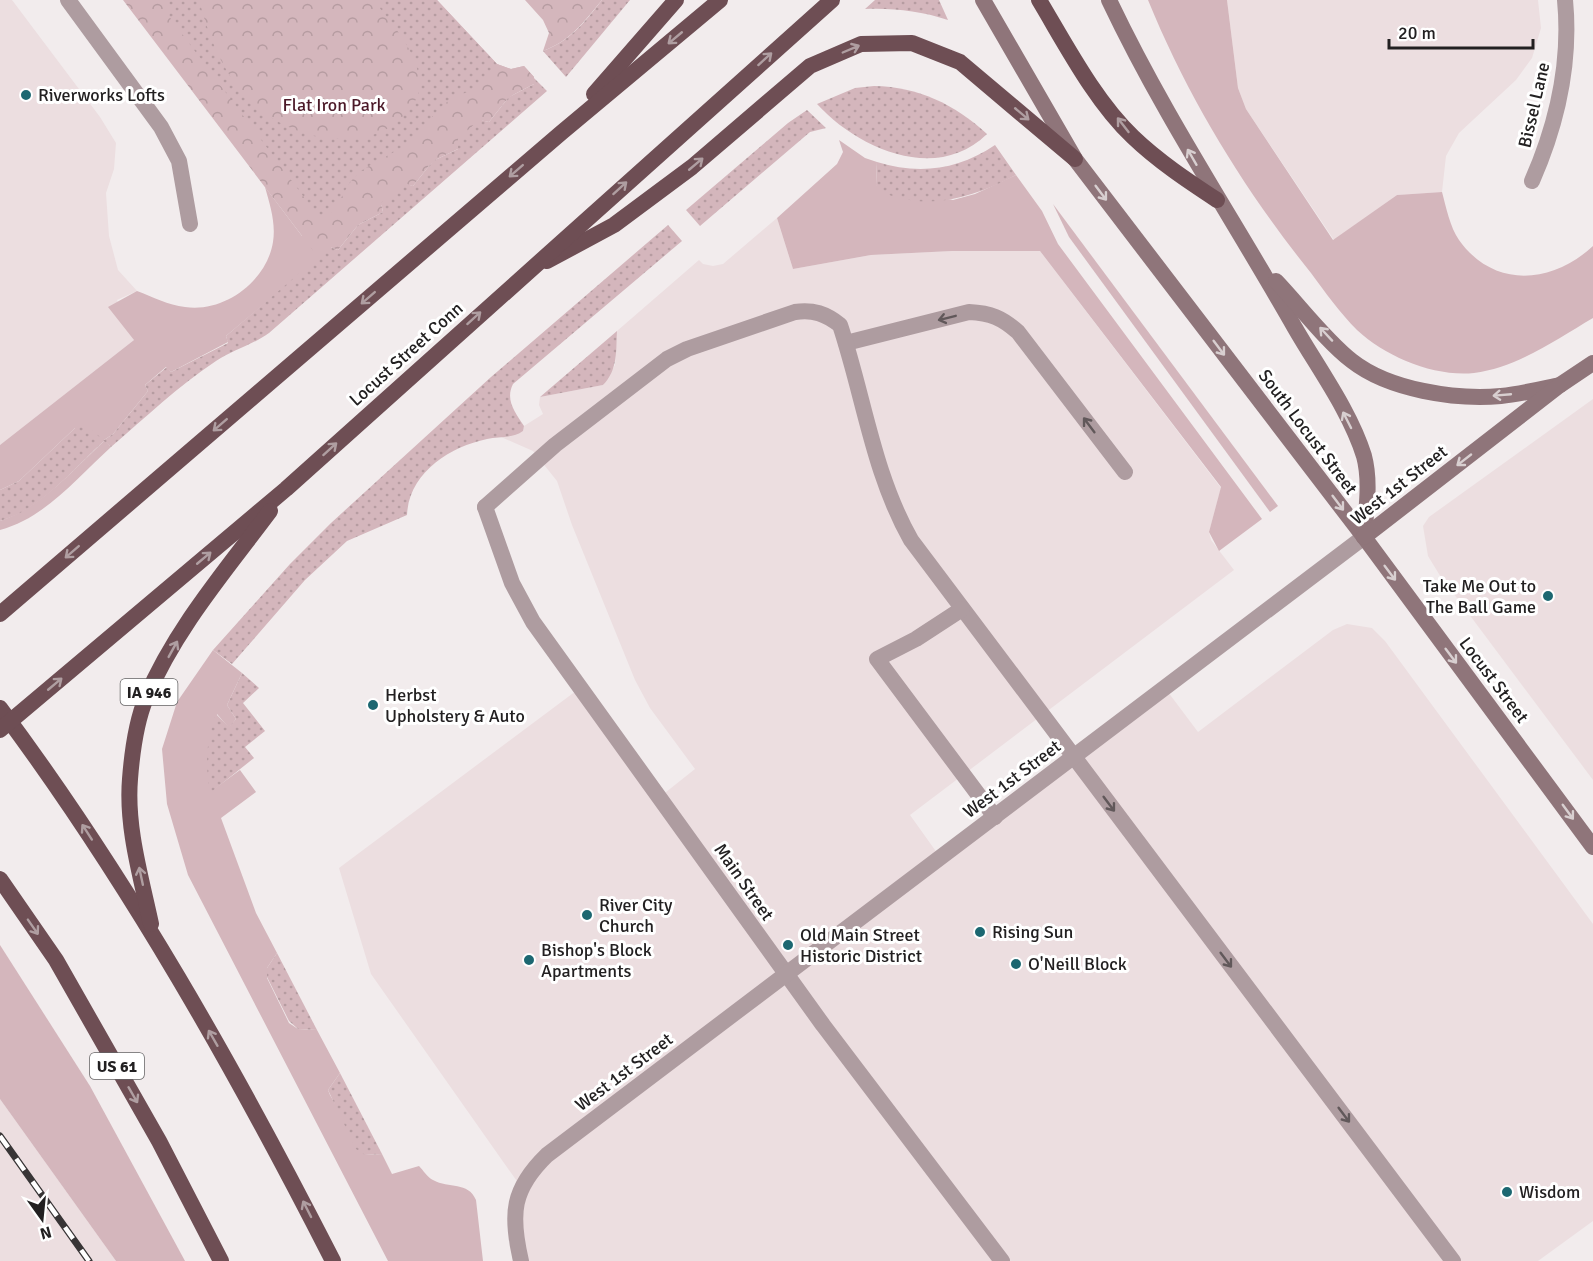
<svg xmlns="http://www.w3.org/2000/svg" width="1593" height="1261" font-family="Signika,sans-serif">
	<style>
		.built { fill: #ecdee0 }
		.grass { fill: #d4b6bc }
		.park { fill: url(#park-crowns) }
		.garden { fill: url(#garden-dots) }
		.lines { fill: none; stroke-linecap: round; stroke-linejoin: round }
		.service { stroke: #ae9ca0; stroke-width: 16 }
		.minor { stroke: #ae9ca0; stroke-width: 16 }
		.secondary { stroke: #8f757a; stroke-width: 16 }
		.trunk { stroke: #6e4e54; stroke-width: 16 }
		.rail-casing { stroke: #383536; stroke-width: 7 }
		.rail { stroke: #fff; stroke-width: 4.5; stroke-dasharray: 14; stroke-linecap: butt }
		.oneway { stroke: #af9ea1 }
		.oneway2 { stroke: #d8cfd0 }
		.oneway3 { stroke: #61585a }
		.poi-dot { fill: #1c6771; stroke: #fff; stroke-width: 2 }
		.labels { text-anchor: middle; stroke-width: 6; stroke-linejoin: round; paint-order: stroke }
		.shield { fill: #fff; stroke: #646364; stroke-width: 1.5 }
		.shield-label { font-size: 16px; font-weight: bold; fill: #222021 }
		.poi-label { font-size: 18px; fill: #222021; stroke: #fff; text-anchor: start }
		.park-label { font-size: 18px; fill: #4b1928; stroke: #fff }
		.street-label { font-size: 18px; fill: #222021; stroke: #fff }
	</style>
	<defs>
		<pattern id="park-crowns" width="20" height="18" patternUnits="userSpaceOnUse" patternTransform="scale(1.5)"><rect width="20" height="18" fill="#d4b6bc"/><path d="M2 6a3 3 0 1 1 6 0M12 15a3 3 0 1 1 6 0" fill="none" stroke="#b69ca1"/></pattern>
		<pattern id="garden-dots" width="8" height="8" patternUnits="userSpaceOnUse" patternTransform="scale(1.5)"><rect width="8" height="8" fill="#d4b6bc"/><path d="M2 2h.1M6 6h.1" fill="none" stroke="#b69ca1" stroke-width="1.8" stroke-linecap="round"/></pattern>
	</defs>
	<rect width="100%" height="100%" fill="#f2eced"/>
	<!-- built -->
	<g class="built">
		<path d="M0 0H12L100 117 116 143 114 169 106 193 109 236 118 270 137 291 117 300 134 340 0 445Z"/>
		<path d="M1227 0H1538L1541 28 1532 58 1516 80 1459 133 1446 156 1442 192 1397 195 1334 240 1246 109 1238 88Z"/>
		<path d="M777 218 793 269 871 255 952 251H1040L1221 488 1209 532 1211 540 1234 570 910 815 940 857 1165 688 1198 732 1333 630 1347 624 1372 628 1385 641 1593 924V1221L1538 1261H521V1187L371 974 339 868 580 688 661 796 695 769 650 708 635 680 572 525 557 481 533 451 501 437 523 431 524 426 543 414 539 405 540 397 603 385 615 365 617 331 699 260 703 264 713 266 723 264Z"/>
		<path d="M1593 399V780L1439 574 1428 556 1423 526 1429 517Z"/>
		<path d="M0 1099 116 1261H0Z"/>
	</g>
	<!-- grass -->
	<g class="grass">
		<path d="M1148 0H1227L1238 88 1246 109 1333 240 1397 195 1442 192C1446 207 1450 227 1459 240 1494 289 1552 284 1593 246V318C1557 339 1517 368 1474 373 1434 377 1386 357 1357 330 1340 313 1325 292 1311 273 1245 191 1188 98 1148 0Z"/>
		<path d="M497 64 511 69 524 66 534 77 226 336 228 342 171 372 166 367 145 385 148 391 113 434 104 440 111 447C77 478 45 518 0 530V521C42 507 73 470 104 441L75 428 19 481 0 490V445L134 340 108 307 137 291C153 297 168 305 185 307 224 313 267 281 273 242 276 223 270 205 265 187L302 236Z"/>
		<path d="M839 140 865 158 877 162 876 185 953 200 975 194 1016 175 1042 211 1058 244 1262 519 1219 551 1209 532 1221 487 1040 251H952L871 255 793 269 777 218 837 164 843 152Z"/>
		<path d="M1053 204 1278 506 1270 512 1069 237Z"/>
		<path d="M213 650 242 673 227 705 236 719 229 728 217 714 210 792 240 770 256 792 221 818 256 913 277 953 267 968V978L289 1023 298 1029 317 1030 340 1073 328 1090 330 1095 365 1155 382 1154 392 1174 419 1166C423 1170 428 1178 433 1180 449 1189 468 1181 476 1200L483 1261H388L188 875 167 804 162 749 177 702Z"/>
		<path d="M0 945 90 1086 185 1261H116L0 1099Z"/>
	</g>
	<!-- park -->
	<g class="park">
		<path d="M123 0H437L497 64 511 69 524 66 534 77V84L509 97 489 122 479 120 458 139V149L433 161 413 186 403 184 381 203 383 212 358 225 338 250 330 247 318 257Z"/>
		<path d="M525 0H602C584 22 570 41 543 51L549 33 543 20Z"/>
	</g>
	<!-- garden -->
	<g class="garden">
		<path d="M167 0H199C211 45 230 92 272 118 309 142 372 151 404 115 411 108 419 98 419 88 422 58 396 29 379 7L387 0H437L497 64C483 97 461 87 440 108 429 119 422 132 409 142 393 155 374 160 358 174 342 187 341 210 321 220L168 15Z"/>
		<path d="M602 0H630L566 77 543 51C570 41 585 22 602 0Z"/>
		<path d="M875 0H939L948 20C920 11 895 8 865 9Z"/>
		<path d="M533 77 547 91 269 333C252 345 233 350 216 361 178 386 145 418 111 447L104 441C73 469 42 509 0 521V490L19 481 75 428 85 425 104 440 113 434 148 391 145 385 167 367 171 372 228 343 226 336 330 247 338 250 358 225 383 212 381 203 403 183 413 186 433 161 458 149V139L480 120 489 122 509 97 534 84Z"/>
		<path d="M874 86C919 87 954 104 987 134 936 184 857 148 817 104L855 88Z"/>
		<path d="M807 110 826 128 810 132 700 226 686 210 788 123Z"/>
		<path d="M995 145 1016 175C978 195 937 209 895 197 887 194 881 193 876 185L877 162C919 175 958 170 995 145Z"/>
		<path d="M668 225 682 241 513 384C505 400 515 412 524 426L523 431C512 439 499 436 487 439 449 447 409 473 407 515L347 541 305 580 232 664 213 650 290 564 331 523 491 377Z"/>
		<path d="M617 331C616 350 618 370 603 385L540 397Z"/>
		<path d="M242 673 259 688 243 703 265 731 245 747 254 758 210 793C205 764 206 741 216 714L229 727 236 719 227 705Z"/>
		<path d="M277 953 317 1030 298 1029 289 1021 267 977V968Z"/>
		<path d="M340 1073 382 1154 365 1155 356 1149 328 1090Z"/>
	</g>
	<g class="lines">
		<!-- service -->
		<g class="service">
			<path d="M846 343 969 312C991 313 1002 318 1018 332L1125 472"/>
			<path d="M485 507 555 445 667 359 687 349 795 312C813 309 826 314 840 325 864 397 873 473 911 540L1453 1261"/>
			<path d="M962 609 916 639 877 659 995 817"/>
		</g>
		<!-- minor -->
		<g class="minor">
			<path d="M68 0 161 127 179 161 190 224"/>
			<path d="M1532 181C1557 124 1571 62 1565 0"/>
			<path d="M485 507 512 583 533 622 823 1025 1002 1261"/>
			<path d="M521 1261C510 1214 512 1189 547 1155L1364 537"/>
		</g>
		<!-- secondary -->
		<g class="secondary">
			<path d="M983 0 1075 159 1364 537 1593 847"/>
			<path d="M1109 0C1164 116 1232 217 1295 328 1318 368 1350 411 1364 456 1371 482 1366 511 1364 537"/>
			<path d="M1276 281C1299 305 1326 341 1352 361 1389 390 1455 400 1501 396 1521 394 1541 389 1560 385"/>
			<path d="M1364 537 1560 385 1593 363"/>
		</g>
		<!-- trunk -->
		<g class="trunk">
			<path d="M1039 0C1066 45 1095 101 1133 137 1158 161 1188 181 1217 200"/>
			<path d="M594 94 676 0"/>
			<path d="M547 261 614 225 692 167 810 66 861 44 912 43 960 62 1075 159"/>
			<path d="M0 614 561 133 720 0"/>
			<path d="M0 708C129 881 235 1069 333 1261"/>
			<path d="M0 730 286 489 832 0"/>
			<path d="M0 879 56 960 159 1141 221 1261"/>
			<path d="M151 924C141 877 126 827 130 779 132 753 136 722 146 698 175 629 226 570 270 511"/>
		</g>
		<defs>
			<path id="rail" d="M0 1136 89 1261"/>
		</defs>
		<!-- rail casing -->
		<use href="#rail" class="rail-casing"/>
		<!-- rail -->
		<use href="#rail" class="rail"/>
	</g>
	<!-- one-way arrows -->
	<defs><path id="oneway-shaft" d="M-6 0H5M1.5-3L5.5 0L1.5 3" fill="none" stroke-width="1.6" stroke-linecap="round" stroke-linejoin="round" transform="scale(1.5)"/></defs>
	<g class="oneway">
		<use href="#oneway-shaft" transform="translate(675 38) rotate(140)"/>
		<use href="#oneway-shaft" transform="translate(851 49) rotate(-23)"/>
		<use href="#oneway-shaft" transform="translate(765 59) rotate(-42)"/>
		<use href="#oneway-shaft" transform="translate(1022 114) rotate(40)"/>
		<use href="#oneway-shaft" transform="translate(1123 125) rotate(-128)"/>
		<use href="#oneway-shaft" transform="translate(696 164) rotate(-40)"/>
		<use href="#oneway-shaft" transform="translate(516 171) rotate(139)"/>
		<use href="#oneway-shaft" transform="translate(620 188) rotate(-42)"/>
		<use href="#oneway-shaft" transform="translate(368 298) rotate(139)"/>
		<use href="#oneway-shaft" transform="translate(474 318) rotate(-42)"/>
		<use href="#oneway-shaft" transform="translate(220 425) rotate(139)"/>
		<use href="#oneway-shaft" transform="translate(330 449) rotate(-42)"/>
		<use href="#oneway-shaft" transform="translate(72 552) rotate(139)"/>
		<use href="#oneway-shaft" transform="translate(204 558) rotate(-40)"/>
		<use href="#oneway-shaft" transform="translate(173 649) rotate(-61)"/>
		<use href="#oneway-shaft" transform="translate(55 684) rotate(-40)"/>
		<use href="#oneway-shaft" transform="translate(87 832) rotate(-123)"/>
		<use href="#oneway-shaft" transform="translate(141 876) rotate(-102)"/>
		<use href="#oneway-shaft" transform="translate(33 927) rotate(55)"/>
		<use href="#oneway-shaft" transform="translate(213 1038) rotate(-120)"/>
		<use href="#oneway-shaft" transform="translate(133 1095) rotate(60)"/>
		<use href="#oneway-shaft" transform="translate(307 1209) rotate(-117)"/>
	</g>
	<g class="oneway2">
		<use href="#oneway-shaft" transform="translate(1192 157) rotate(-120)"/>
		<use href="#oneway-shaft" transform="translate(1101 193) rotate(53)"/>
		<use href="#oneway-shaft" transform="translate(1326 334) rotate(-133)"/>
		<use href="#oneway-shaft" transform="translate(1219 348) rotate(53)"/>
		<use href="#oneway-shaft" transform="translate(1502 395) rotate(175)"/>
		<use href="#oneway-shaft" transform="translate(1347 420) rotate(-117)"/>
		<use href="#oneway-shaft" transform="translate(1464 460) rotate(142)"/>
		<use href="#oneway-shaft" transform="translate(1338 503) rotate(53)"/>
		<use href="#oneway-shaft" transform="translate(1390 573) rotate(53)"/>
		<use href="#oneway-shaft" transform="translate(1451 656) rotate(53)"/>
		<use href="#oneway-shaft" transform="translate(1568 812) rotate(54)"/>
	</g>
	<g class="oneway3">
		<use href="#oneway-shaft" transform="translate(947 318) rotate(166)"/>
		<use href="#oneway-shaft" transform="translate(1089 425) rotate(-127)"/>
		<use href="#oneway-shaft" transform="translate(1109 804) rotate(53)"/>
		<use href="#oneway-shaft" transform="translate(1226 960) rotate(53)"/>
		<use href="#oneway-shaft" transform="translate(1344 1115) rotate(53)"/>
	</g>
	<!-- markers -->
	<g class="poi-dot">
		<circle cx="26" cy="95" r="6"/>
		<circle cx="1548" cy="596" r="6"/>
		<circle cx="373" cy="705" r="6"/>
		<circle cx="587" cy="915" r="6"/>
		<circle cx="980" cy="932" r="6"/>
		<circle cx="788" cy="945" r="6"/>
		<circle cx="529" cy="960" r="6"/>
		<circle cx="1016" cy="964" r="6"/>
		<circle cx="1507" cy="1192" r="6"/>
	</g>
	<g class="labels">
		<!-- shield labels -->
		<g class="shield">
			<rect x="120.5" y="679" width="57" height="26" rx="4.5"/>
			<rect x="90" y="1053" width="54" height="26" rx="4.5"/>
		</g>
		<g class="shield-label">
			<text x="149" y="698">IA 946</text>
			<text x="117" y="1072">US 61</text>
		</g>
		<!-- poi labels -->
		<g class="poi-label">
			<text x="38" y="101">Riverworks Lofts</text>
			<text x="1536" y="592" text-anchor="end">Take Me Out to<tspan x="1536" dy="21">The Ball Game</tspan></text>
			<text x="385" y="701">Herbst<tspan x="385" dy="21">Upholstery &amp; Auto</tspan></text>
			<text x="599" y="911">River City<tspan x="599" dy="21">Church</tspan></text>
			<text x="992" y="938">Rising Sun</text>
			<text x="800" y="941">Old Main Street<tspan x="800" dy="21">Historic District</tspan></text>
			<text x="541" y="956">Bishop's Block<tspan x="541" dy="21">Apartments</tspan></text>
			<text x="1028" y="970">O'Neill Block</text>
			<text x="1519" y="1198">Wisdom</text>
		</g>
		<!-- park labels -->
		<g class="park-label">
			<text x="334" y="111">Flat Iron Park</text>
		</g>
		<!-- street labels -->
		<g class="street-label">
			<text transform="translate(1534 105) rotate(-77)" y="6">Bissel Lane</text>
			<text transform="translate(406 354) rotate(-42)" y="6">Locust Street Conn</text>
			<text transform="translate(1308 432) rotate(53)" y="6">South Locust Street</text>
			<text transform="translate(1399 485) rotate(-38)" y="6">West 1st Street</text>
			<text transform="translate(1494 680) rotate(53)" y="6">Locust Street</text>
			<text transform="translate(1012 779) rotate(-37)" y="6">West 1st Street</text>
			<text transform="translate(744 882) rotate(55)" y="6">Main Street</text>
			<text transform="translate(624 1072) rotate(-37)" y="6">West 1st Street</text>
		</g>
	</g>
	<!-- north arrow -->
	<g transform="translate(42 1219) rotate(165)" stroke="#ffffff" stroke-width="4.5" paint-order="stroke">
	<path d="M0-4.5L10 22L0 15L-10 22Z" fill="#222021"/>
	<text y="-9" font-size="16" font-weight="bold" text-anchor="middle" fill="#222021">N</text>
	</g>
	<!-- scale -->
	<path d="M1389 39v9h144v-9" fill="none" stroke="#222021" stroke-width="3"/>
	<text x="1398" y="39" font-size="18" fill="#222021" stroke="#ffffff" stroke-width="4.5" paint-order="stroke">20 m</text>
</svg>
